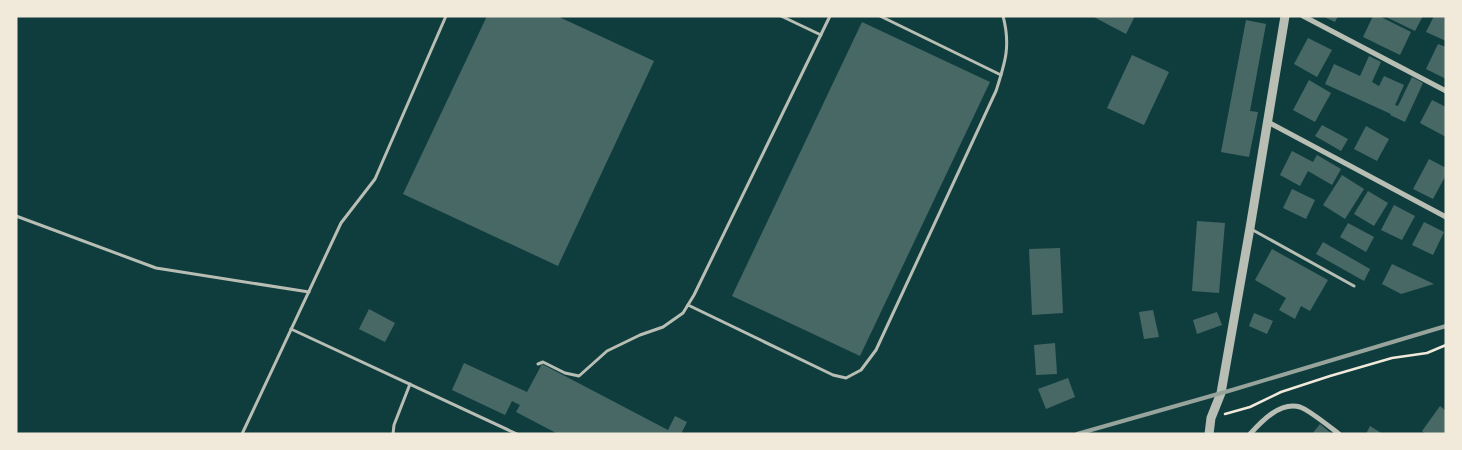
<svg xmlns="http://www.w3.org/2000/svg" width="1462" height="450" font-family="Lato,sans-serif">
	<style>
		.building { fill: #486865 }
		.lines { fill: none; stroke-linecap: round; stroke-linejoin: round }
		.path { stroke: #f1e9da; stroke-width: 2.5 }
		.service { stroke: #b8beb3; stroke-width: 3 }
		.minor { stroke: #b8beb3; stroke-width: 5 }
		.tertiary { stroke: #b8beb3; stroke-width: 9 }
		.rail { stroke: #97a49c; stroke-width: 4 }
	</style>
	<rect width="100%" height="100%" fill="#0f3d3e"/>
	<!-- building -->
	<g class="building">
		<path d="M487 16H557L654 61 558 266 403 194Z"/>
		<path d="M1092 16H1135L1126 34Z"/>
		<path d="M1322 16H1338L1335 22Z"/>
		<path d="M1373 16H1379L1411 32 1400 55 1363 37Z"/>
		<path d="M1384 16H1423L1415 31Z"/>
		<path d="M1434 16H1446V41L1426 32Z"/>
		<path d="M1246 20 1266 24 1250 111 1258 112 1249 157 1221 152Z"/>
		<path d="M862 22 990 82 860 356 732 296Z"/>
		<path d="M1308 38 1332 50 1317 77 1294 64Z"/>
		<path d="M1438 44 1446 47V79L1426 69Z"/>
		<path d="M1132 55 1169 72 1144 125 1107 108Z"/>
		<path d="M1369 56 1381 62 1372 82 1379 86 1384 76 1404 85 1395 105 1398 106 1412 77 1423 83 1405 122 1390 115 1391 114 1325 84 1334 64 1360 76Z"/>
		<path d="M1309 80 1331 93 1315 122 1293 110Z"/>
		<path d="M1432 100 1446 107V137L1420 123Z"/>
		<path d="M1322 125 1348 139 1341 151 1315 136Z"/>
		<path d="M1366 126 1389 139 1377 161 1354 149Z"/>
		<path d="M1292 151 1313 162 1317 155 1341 169 1332 185 1308 171 1300 186 1280 175Z"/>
		<path d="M1429 159 1446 168V175L1433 199 1413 189Z"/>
		<path d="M1342 175 1364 189 1345 219 1323 205Z"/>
		<path d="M1292 189 1315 200 1306 219 1283 208Z"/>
		<path d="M1368 191 1388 203 1374 226 1354 214Z"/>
		<path d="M1394 205 1415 216 1402 240 1381 230Z"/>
		<path d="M1197 221 1225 223 1219 293 1192 291Z"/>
		<path d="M1424 222 1444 232 1433 255 1412 245Z"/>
		<path d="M1348 223 1374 237 1366 252 1340 237Z"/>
		<path d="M1323 242 1370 269 1364 281 1316 254Z"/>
		<path d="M1060 248 1063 313 1032 315 1029 249Z"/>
		<path d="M1272 249 1328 280 1310 311 1301 306 1295 319 1279 310 1286 298 1255 280Z"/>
		<path d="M1392 264 1434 284 1401 294 1382 284Z"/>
		<path d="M369 309 395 323 385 342 359 329Z"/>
		<path d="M1153 310 1159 337 1144 339 1139 312Z"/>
		<path d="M1217 312 1222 325 1197 334 1193 320Z"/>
		<path d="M1254 313 1273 321 1267 334 1249 326Z"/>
		<path d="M1055 343 1057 374 1036 375 1034 345Z"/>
		<path d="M464 363 527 392 542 364 668 430 675 416 687 422 681 434H558L516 412 520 405 512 401 505 415 452 390Z"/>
		<path d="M1068 378 1075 397 1046 409 1038 389Z"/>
		<path d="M1440 406 1446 411V434H1426L1422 431Z"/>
		<path d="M1320 424 1332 434H1312Z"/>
		<path d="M1370 426 1383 434H1366Z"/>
	</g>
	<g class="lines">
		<!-- path -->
		<path class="path" d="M1225 414 1250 407 1281 392 1330 376 1392 358 1427 353 1446 345"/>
		<!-- service -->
		<g class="service">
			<path d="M781 16 821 35"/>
			<path d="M880 16 1001 75"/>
			<path d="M16 216 156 268 309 292"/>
			<path d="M1251 229 1354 286"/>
			<path d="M688 305 833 375 846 378 861 370 876 350 996 91C1005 63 1011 46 1003 16"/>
			<path d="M291 329 517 434"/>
			<path d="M538 364 543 362 565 373 579 376 607 351 640 335 663 327 683 313 694 295 830 16"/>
			<path d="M242 434 341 223 375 179 446 16"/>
			<path d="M393 434 394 425 410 384"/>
		</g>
		<!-- minor -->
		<g class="minor">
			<path d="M1303 16 1446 91"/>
			<path d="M1268 122 1446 217"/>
			<path d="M1250 434C1261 422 1280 401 1300 407 1309 410 1330 427 1339 434"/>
		</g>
		<!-- tertiary -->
		<path class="tertiary" d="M1209 434 1211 418 1221 393 1250 228 1285 16"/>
		<!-- rail -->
		<path class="rail" d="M1077 434 1232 390 1446 326"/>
	</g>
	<!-- border -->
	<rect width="1462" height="450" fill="none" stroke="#f1e9da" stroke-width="35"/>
</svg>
